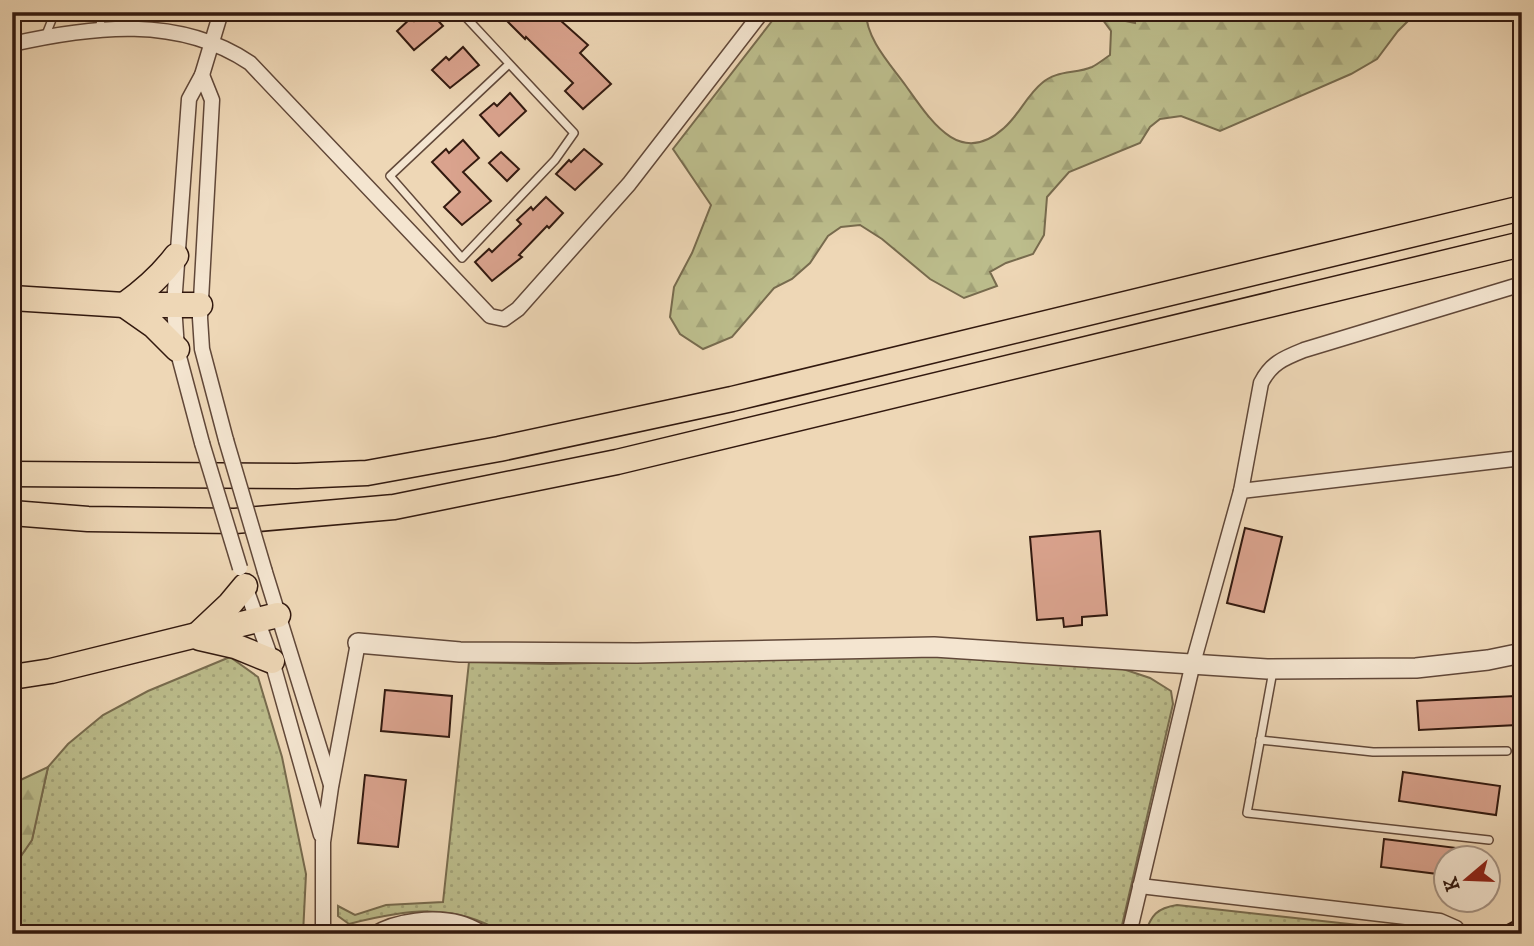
<svg xmlns="http://www.w3.org/2000/svg" width="1534" height="946" font-family="'IM FELL DW Pica',serif">
	<style>
		.grass { fill: url(#grass-dots); stroke: #776b4e; stroke-width: 2 }
		.forest { fill: url(#forest-firs); stroke: #776b4e; stroke-width: 2 }
		.building { fill: #daa38e; stroke: #32190f; stroke-width: 2 }
		.lines { fill: none; stroke-linecap: round; stroke-linejoin: round }
		.service-casing { stroke: #614839; stroke-width: 10 }
		.minor-casing { stroke: #614839; stroke-width: 17 }
		.tertiary-casing { stroke: #614839; stroke-width: 22 }
		.trunk-casing { stroke: #32190f; stroke-width: 27 }
		.service { stroke: #f4e5d0; stroke-width: 7 }
		.minor { stroke: #f4e5d0; stroke-width: 14 }
		.tertiary { stroke: #f4e5d0; stroke-width: 19 }
		.trunk { stroke: #eed7b6; stroke-width: 24 }
		.minor-bridge-casing { stroke: #614839; stroke-width: 17; stroke-linecap: butt }
		.minor-bridge { stroke: #f4e5d0; stroke-width: 14 }
	</style>
	<defs>
		<pattern id="grass-dots" width="8" height="8" patternUnits="userSpaceOnUse" patternTransform="scale(1.75)"><rect width="8" height="8" fill="#bcbd8c"/><path d="M2 2h.1M6 6h.1" fill="none" stroke="#a2a278" stroke-width="1.8" stroke-linecap="round"/></pattern>
		<pattern id="forest-firs" width="22" height="20" patternUnits="userSpaceOnUse" patternTransform="scale(1.75)"><rect width="22" height="20" fill="#bcbd8c"/><path d="M5 1l3.5 6h-7zM16 11l3.5 6h-7z" fill="#a2a278"/></pattern>
	</defs>
	<rect width="100%" height="100%" fill="#eed7b6"/>
	<filter id="stains"><feTurbulence type="fractalNoise" baseFrequency=".00286" numOctaves="4"/><feColorMatrix values="0 0 0 0 .2 0 0 0 0 .09 0 0 0 0 .02 0 0 0 .5 -.17"/></filter>
	<radialGradient id="worn" r=".72"><stop offset=".6" stop-color="#630" stop-opacity="0"/><stop offset="1" stop-color="#630" stop-opacity=".3"/></radialGradient>
	<!-- grass -->
	<g class="grass">
		<path d="M930 655 1114 666 1150 678 1171 691 1173 704 1120 934H505C454 901 404 910 349 924L338 916V906L355 915 386 905 443 902 469 662 550 664Z"/>
		<path d="M230 657 258 677 282 757 306 874 303 934H12V869L32 839 48 767 68 744 103 715 148 691Z"/>
		<path d="M1177 905 1431 933 1432 934H1145C1151 915 1157 908 1177 905Z"/>
	</g>
	<!-- forest -->
	<g class="forest">
		<path d="M779 12H866C866 39 891 65 906 86 931 121 960 168 1004 128 1019 115 1027 95 1042 83 1056 70 1076 74 1092 67 1098 64 1104 59 1110 55L1111 31 1097 12H1112L1121 20 1135 23 1134 12 1187 14 1417 12 1398 31 1377 59 1351 74 1220 131 1181 116 1160 119 1150 127 1140 143 1069 172 1047 197 1044 235 1033 254 1006 263 990 272 997 286 964 298 930 279 882 239 860 225 841 227 828 236 810 263 792 279 774 288 732 337 703 349 680 334 670 317 674 287 692 253 711 205 673 149Z"/>
		<path d="M48 767 32 840 12 869V784Z"/>
	</g>
	<!-- building -->
	<g class="building">
		<path d="M423 12H430L443 26 414 50 397 31 411 18 414 21Z"/>
		<path d="M515 12H551L588 45 580 53 611 84 583 109 565 91 573 83 526 37 525 39 507 21Z"/>
		<path d="M463 47 479 65 450 88 432 70 446 57 449 60Z"/>
		<path d="M510 93 526 111 499 136 480 115 494 103 497 106Z"/>
		<path d="M463 140 479 158 463 172 491 201 462 225 444 207 460 192 432 162 446 149 449 153Z"/>
		<path d="M584 149 602 164 575 190 556 174 569 160 571 162Z"/>
		<path d="M501 152 519 169 507 181 489 163Z"/>
		<path d="M546 197 563 213 549 228 547 226 519 255 522 257 492 281 475 262 489 249 492 252 521 224 517 220 531 207 533 210Z"/>
		<path d="M1245 528 1282 537 1264 612 1227 603Z"/>
		<path d="M1100 531 1107 615 1082 617V625L1064 627 1063 618 1037 620 1030 537Z"/>
		<path d="M385 690 452 696 449 737 381 731Z"/>
		<path d="M1515 696 1517 725 1419 730 1417 701Z"/>
		<path d="M1403 772 1500 786 1496 815 1399 801Z"/>
		<path d="M365 775 406 780 398 847 358 843Z"/>
		<path d="M1384 839 1473 850 1472 858H1446V875L1381 867Z"/>
		<path d="M1522 917V934H1512L1507 925Z"/>
	</g>
	<g class="lines">
		<defs>
			<g id="service">
				<path d="M461 12 574 133 555 160 462 258 390 176 509 64"/>
				<path d="M99 29 103 12"/>
				<path d="M45 37 55 12"/>
				<path d="M1273 671 1247 813 1489 840"/>
				<path d="M1260 740 1373 752 1507 751"/>
			</g>
			<g id="minor">
				<path d="M12 44C92 26 179 15 250 63L490 316 504 319 518 309 629 184 762 12"/>
				<path d="M202 75 212 100 200 318 202 349 226 440"/>
				<path d="M202 443 177 349 174 305 189 99 202 75 221 12"/>
				<path d="M1241 491 1261 383C1271 363 1284 358 1304 350L1522 284"/>
				<path d="M265 572 331 785"/>
				<path d="M244 583 272 661 321 835"/>
				<path d="M1140 886 1440 921 1456 928 1460 934"/>
				<path d="M323 934V842L331 787 358 643"/>
				<path d="M374 934C397 920 434 916 460 923 468 925 477 930 485 934"/>
				<path d="M1129 934 1193 663 1241 491 1522 458"/>
			</g>
			<path id="tertiary" d="M358 643 460 652 637 653 934 647 1267 669 1416 668 1488 660 1522 653"/>
			<g id="trunk">
				<path d="M176 256C161 276 145 290 124 305L154 326 177 349"/>
				<path d="M12 298 124 305H200"/>
				<path d="M12 474 297 476 367 473 499 449 732 399 1522 208"/>
				<path d="M12 513 88 519 235 521 394 507 617 462 1522 244"/>
				<path d="M196 636 230 604 245 586"/>
				<path d="M200 638 235 646 272 661"/>
				<path d="M12 677 51 671 278 615"/>
			</g>
		</defs>
		<!-- service casing -->
		<use href="#service" class="service-casing"/>
		<!-- minor casing -->
		<use href="#minor" class="minor-casing"/>
		<!-- tertiary casing -->
		<use href="#tertiary" class="tertiary-casing"/>
		<!-- trunk casing -->
		<use href="#trunk" class="trunk-casing"/>
		<!-- service -->
		<use href="#service" class="service"/>
		<!-- minor -->
		<use href="#minor" class="minor"/>
		<!-- tertiary -->
		<use href="#tertiary" class="tertiary"/>
		<!-- trunk -->
		<use href="#trunk" class="trunk"/>
		<defs>
			<g id="minor-bridge">
				<path d="M226 440 265 572"/>
				<path d="M202 443 240 568"/>
			</g>
		</defs>
		<!-- minor-bridge casing -->
		<use href="#minor-bridge" class="minor-bridge-casing"/>
		<!-- minor-bridge -->
		<use href="#minor-bridge" class="minor-bridge"/>
	</g>
	<!-- margin -->
	<rect width="1534" height="946" fill="none" stroke="#eed7b6" stroke-width="42"/>
	<rect x="14" y="14" width="1506" height="918" fill="none" stroke="#32190f" stroke-width="3.5"/>
	<rect x="21" y="21" width="1492" height="904" fill="none" stroke="#32190f" stroke-width="2"/>
	<!-- north arrow -->
	<g transform="translate(1467 879) rotate(251)"><circle r="33" fill="#f4e5d0" stroke="#a69383" stroke-width="2"/>
	<path d="M0-5L12 26L0 18L-12 26Z" fill="#8f2418"/>
	<text y="-10" font-size="19" font-weight="bold" text-anchor="middle" fill="#32190f">K</text>
	</g>
	<rect width="100%" height="100%" filter="url(#stains)"/>
	<rect width="100%" height="100%" fill="url(#worn)"/>
</svg>
